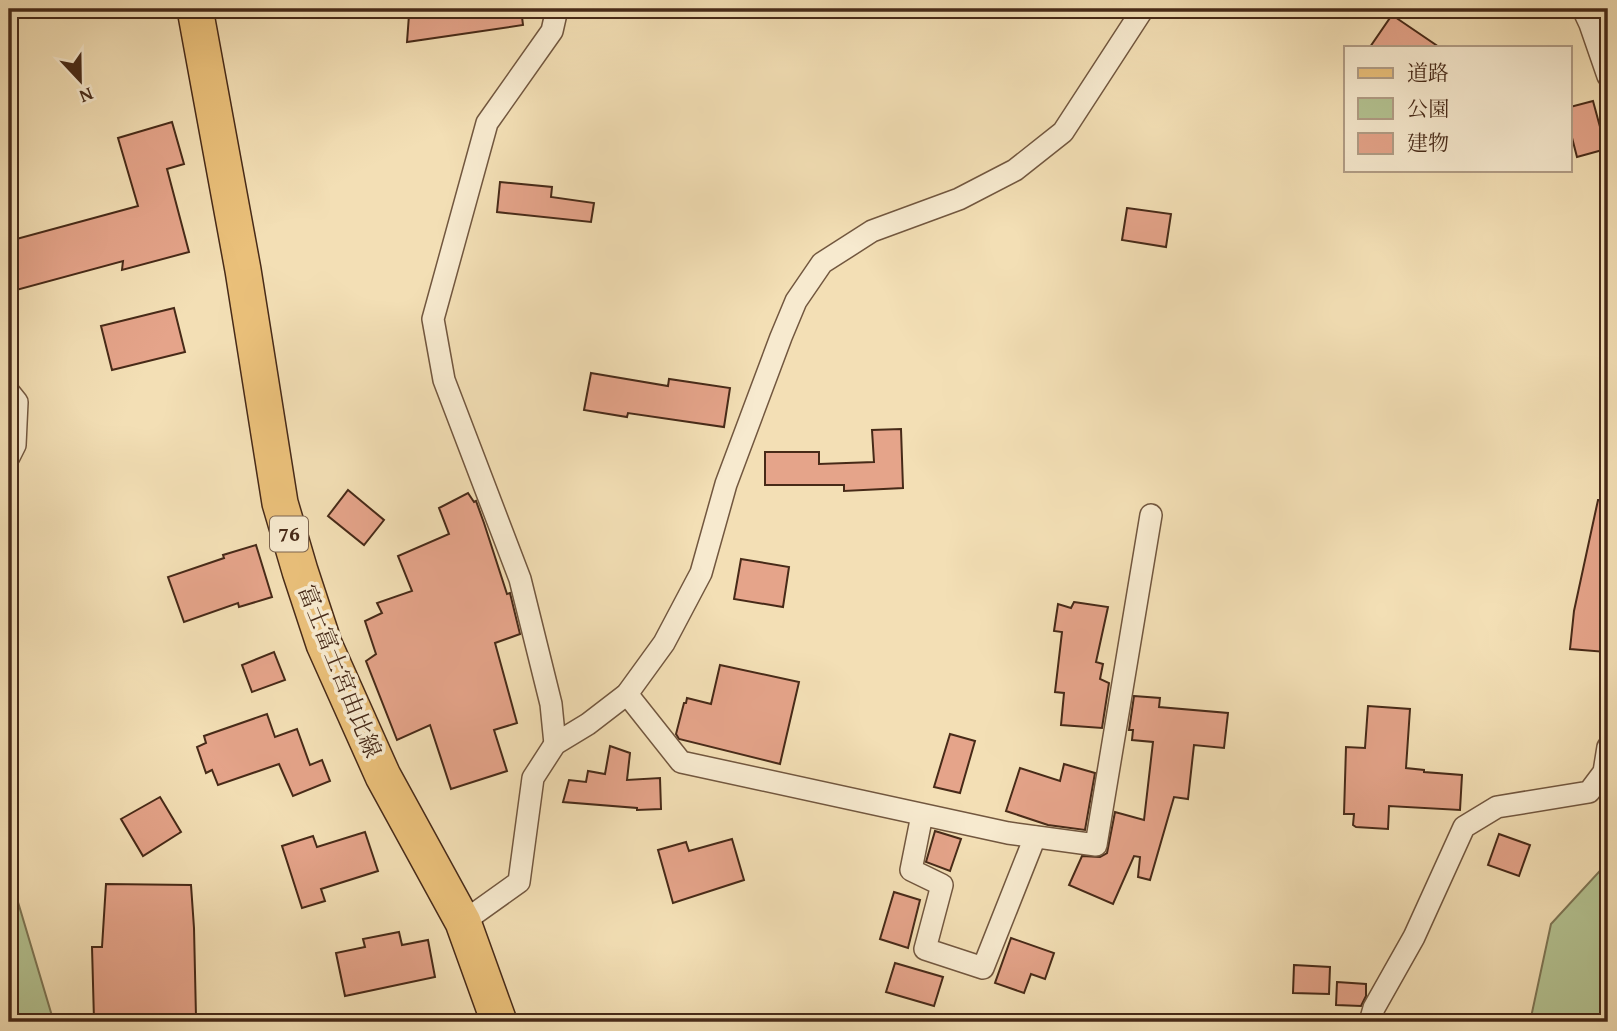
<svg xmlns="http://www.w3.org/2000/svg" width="1617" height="1031" font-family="'Gentium Book Plus','Noto Serif JP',serif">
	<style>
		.green { fill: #b4c392; stroke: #7e7655; stroke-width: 2 }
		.building { fill: #e5a48a; stroke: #472a18; stroke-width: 2 }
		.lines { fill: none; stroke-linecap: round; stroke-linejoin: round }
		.street-casing { stroke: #72573f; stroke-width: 24 }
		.primary-casing { stroke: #472a18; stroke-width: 38 }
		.street { stroke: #f7eacf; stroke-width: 21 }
		.primary { stroke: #eac07a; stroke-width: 35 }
		.labels { text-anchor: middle; stroke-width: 7; stroke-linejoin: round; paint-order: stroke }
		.shield { fill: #f7eacf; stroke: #7c644f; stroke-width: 2 }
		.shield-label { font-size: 21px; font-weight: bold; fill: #472a18 }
		.street-label { font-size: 23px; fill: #472a18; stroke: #f7eacf }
	</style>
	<rect width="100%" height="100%" fill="#f3dfb5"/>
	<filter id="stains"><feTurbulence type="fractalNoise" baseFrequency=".00286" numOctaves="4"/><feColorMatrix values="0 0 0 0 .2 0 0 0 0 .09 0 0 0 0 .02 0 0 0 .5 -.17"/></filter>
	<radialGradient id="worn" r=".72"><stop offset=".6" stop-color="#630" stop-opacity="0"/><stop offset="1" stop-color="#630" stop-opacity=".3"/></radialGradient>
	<!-- green -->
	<g class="green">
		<path d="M1608 862V1022H1530L1551 924Z"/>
		<path d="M9 872 52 1016 49 1022H9Z"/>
	</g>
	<!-- building -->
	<g class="building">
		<path d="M460 9H521L523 25 407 42 409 15 461 12Z"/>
		<path d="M1392 15 1439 47H1370Z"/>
		<path d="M1593 101 1606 149 1577 157 1570 130V107Z"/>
		<path d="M172 122 184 164 167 169 189 252 122 270 123 261 9 292V241L138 206 118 138Z"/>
		<path d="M500 182 552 187 551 197 594 203 591 222 497 212Z"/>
		<path d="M1127 208 1171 214 1166 247 1122 240Z"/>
		<path d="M174 308 185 352 112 370 101 326Z"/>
		<path d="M591 373 668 386 669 379 730 388 724 427 628 413 627 417 584 410Z"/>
		<path d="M901 429 903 488 844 491V485H765V452H819V464L874 462 872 430Z"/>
		<path d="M348 490 384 520 364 545 328 516Z"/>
		<path d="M468 493 474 502 476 501 484 523 507 594 510 593 520 634 495 643 517 723 494 730 507 771 451 789 430 725 397 740 366 661 376 654 365 621 382 613 377 603 412 591 398 556 449 534 439 508Z"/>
		<path d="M1598 500 1608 501V623L1606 652 1570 649 1574 611Z"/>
		<path d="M256 545 272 597 239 607 238 603 184 622 168 577 224 558 223 555Z"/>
		<path d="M741 559 789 567 783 607 734 599Z"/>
		<path d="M1074 602 1108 607 1096 662 1103 664 1100 679 1109 683 1102 728 1061 725 1064 693 1055 692 1062 632 1054 631 1058 604 1071 608Z"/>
		<path d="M274 652 285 680 252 692 242 665Z"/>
		<path d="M720 665 799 682 780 764 679 739 676 734 684 703H686L687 698 711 704Z"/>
		<path d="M1134 696 1160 698 1159 707 1228 713 1224 748 1194 745 1188 799 1174 797 1150 880 1138 877 1140 857 1134 856 1113 904 1069 885 1082 856 1100 857 1107 853 1115 812 1144 820 1153 742 1132 740 1133 730H1129Z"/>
		<path d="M1368 706 1410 709 1406 768 1424 770V772L1462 775 1460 810 1389 806 1388 829 1356 827 1353 825 1354 814H1344L1346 747 1365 748Z"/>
		<path d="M267 714 275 737 297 729 310 765 322 760 330 781 293 796 279 764 218 785 212 770 206 773 197 747 206 743 204 736Z"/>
		<path d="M950 734 975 741 960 793 934 787Z"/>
		<path d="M610 746 630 753 627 780 660 778 661 809 637 810V808L563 802 569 780 586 782 588 771 605 774Z"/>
		<path d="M1064 764 1095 773 1085 830 1048 825 1006 811 1020 768 1060 781Z"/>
		<path d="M160 797 181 832 143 856 121 819Z"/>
		<path d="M935 831 961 839 950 871 926 862Z"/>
		<path d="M365 832 378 871 321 889 325 901 302 908 282 846 313 836 317 847Z"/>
		<path d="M1499 834 1530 845 1519 876 1488 865Z"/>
		<path d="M732 839 744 880 673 903 658 850 686 842 689 851Z"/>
		<path d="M106 884 191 885 194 928 196 1017 94 1020 92 947H102Z"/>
		<path d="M894 892 920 900 908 948 880 939Z"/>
		<path d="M399 932 402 945 428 940 435 977 345 996 336 953 365 947 363 939Z"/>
		<path d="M1011 938 1054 953 1045 979 1031 974 1024 993 995 983Z"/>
		<path d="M895 963 943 977 934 1006 886 992Z"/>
		<path d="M1294 965 1330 967 1329 994 1293 993Z"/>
		<path d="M1337 982 1366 984V996L1361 1006 1336 1005Z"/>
	</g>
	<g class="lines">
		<defs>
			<g id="street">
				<path d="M1583 9 1590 24 1608 76"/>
				<path d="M9 392 17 402 15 445 9 457"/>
				<path d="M627 694 681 762 1008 833 1096 845 1151 515"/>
				<path d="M555 744 551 704 520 579 444 380 433 319 487 123 552 31 557 9"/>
				<path d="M922 815 911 870 942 885 925 949 983 968 1035 837"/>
				<path d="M463 922 519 882 533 778 555 744 588 724 627 694 664 643 701 573 726 484 781 337 796 301 822 263 872 231 959 199 1015 170 1063 132 1143 9"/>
				<path d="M1370 1022 1374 1008 1414 937 1464 827 1497 807 1589 792 1604 772 1608 747"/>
			</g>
			<path id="primary" d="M195 9 243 270 280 503 300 571 324 644 383 776 463 922 499 1022"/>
		</defs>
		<!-- street casing -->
		<use href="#street" class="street-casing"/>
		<!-- primary casing -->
		<use href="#primary" class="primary-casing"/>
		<!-- street -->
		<use href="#street" class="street"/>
		<!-- primary -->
		<use href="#primary" class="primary"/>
	</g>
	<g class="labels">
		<!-- shield labels -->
		<rect class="shield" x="270" y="516.5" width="38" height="35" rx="5"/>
		<g class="shield-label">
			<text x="289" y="541">76</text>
		</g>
		<!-- street labels -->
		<g class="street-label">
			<text transform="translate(340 671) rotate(68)" y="8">富士富士宮由比線</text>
		</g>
	</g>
	<!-- margin -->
	<rect width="1617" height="1031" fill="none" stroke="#f3dfb5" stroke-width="35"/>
	<rect x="10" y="10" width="1596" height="1010" fill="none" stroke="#472a18" stroke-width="3.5"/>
	<rect x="18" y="18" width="1582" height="996" fill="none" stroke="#472a18" stroke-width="2"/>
	<!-- legend -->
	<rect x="1344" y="46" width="228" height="126" fill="#f7eacf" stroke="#b19d86" stroke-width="2"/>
	<rect x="1358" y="68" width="35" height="10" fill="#eac07a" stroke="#b19d86" stroke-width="2"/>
	<text x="1407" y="80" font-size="21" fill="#472a18">道路</text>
	<rect x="1358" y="98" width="35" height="21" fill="#b4c392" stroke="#b19d86" stroke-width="2"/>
	<text x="1407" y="116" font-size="21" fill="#472a18">公園</text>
	<rect x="1358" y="133" width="35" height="21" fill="#e5a48a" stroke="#b19d86" stroke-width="2"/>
	<text x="1407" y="150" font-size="21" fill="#472a18">建物</text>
	<!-- north arrow -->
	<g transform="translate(80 80) rotate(158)" stroke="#f7eacf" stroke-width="5" paint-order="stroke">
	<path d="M0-5L12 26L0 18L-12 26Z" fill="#472a18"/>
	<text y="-10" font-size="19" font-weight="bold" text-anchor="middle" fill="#472a18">N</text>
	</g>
	<rect width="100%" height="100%" filter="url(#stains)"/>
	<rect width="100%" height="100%" fill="url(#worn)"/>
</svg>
